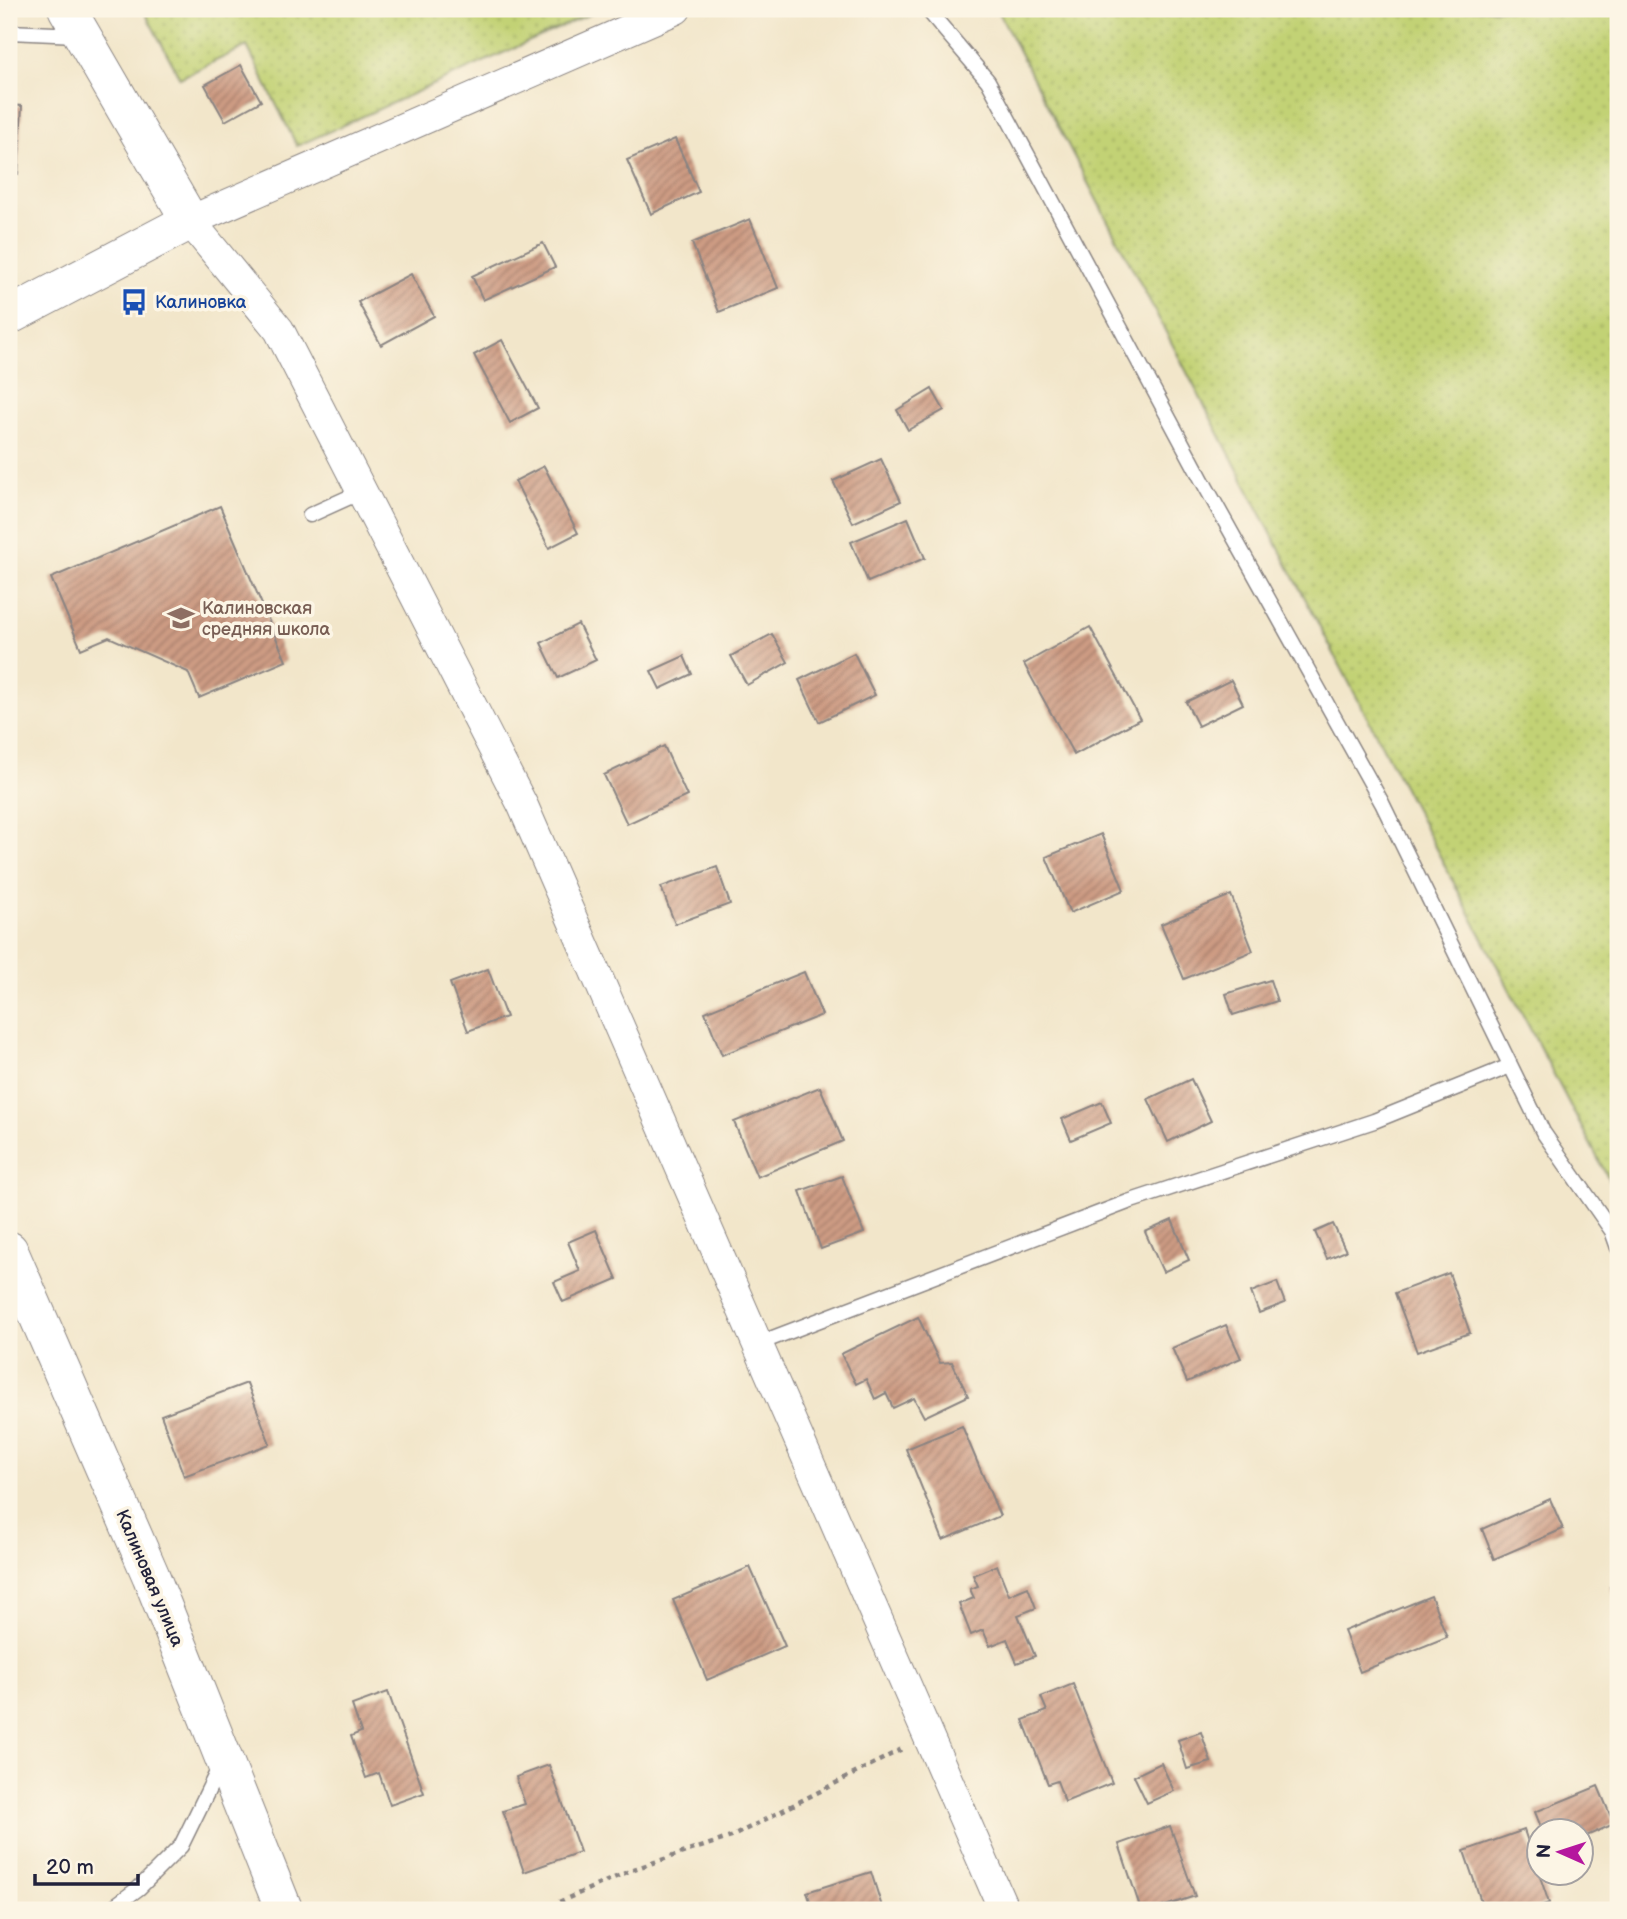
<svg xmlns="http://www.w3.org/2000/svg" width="1627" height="1919" font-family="'Balsamiq Sans',sans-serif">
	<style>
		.grass { fill: url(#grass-dots); stroke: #727a58; stroke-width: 2 }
		.building { fill: url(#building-hatch) }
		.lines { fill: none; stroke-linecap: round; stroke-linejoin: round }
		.service-casing { stroke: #8a8482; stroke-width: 17 }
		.minor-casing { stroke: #8a8482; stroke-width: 32 }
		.tertiary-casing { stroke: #8a8482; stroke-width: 39 }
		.path { stroke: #8a8482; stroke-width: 4.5; stroke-dasharray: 5 5; stroke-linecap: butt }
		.service { stroke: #fff; stroke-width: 14 }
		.minor { stroke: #fff; stroke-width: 30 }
		.tertiary { stroke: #fff; stroke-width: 37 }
		.labels { text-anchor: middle; stroke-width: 7; stroke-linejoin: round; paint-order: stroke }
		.transit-label { font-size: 18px; fill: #164399; stroke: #fcf5e5; text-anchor: start }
		.education-label { font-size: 18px; fill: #785e54; stroke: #fcf5e5; text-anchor: start }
		.street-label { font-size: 18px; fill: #22223b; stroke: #fcf5e5 }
	</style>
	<defs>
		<pattern id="grass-dots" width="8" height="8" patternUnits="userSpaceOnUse" patternTransform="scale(1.75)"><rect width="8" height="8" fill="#c2d275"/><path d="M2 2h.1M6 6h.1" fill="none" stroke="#a6b466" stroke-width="1.8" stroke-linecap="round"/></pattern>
		<pattern id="building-hatch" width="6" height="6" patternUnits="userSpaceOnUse" patternTransform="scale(1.75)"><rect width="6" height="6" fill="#cd9b83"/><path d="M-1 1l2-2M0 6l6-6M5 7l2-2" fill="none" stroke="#a67e6c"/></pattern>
	</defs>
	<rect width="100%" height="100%" fill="#fcf5e5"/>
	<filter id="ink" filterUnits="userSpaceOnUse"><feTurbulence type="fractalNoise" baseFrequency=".0143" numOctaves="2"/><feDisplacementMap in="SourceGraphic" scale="14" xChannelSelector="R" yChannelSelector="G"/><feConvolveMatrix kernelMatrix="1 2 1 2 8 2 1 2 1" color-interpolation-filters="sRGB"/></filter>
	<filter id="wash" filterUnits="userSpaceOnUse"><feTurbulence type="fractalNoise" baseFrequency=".00686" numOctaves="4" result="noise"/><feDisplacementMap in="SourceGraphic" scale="28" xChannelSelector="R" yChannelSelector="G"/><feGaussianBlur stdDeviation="1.57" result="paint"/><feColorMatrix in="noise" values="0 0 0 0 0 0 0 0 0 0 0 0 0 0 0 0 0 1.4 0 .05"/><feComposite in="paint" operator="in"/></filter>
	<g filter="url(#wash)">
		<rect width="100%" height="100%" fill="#f2e6ca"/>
		<!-- grass -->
		<g class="grass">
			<path d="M143 9H601L297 146 247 46 180 78Z"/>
			<path d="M997 9H1618V1197Z"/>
		</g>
		<g id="blocks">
			<!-- building -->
			<g class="building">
				<path d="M241 65 261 101 225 121 205 85Z"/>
				<path d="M9 105 22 106 18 174 9 173Z"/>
				<path d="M675 139 699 192 651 214 627 160Z"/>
				<path d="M750 219 778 288 719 312 692 243Z"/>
				<path d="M543 243 555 267 483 300 472 276Z"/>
				<path d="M411 274 434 316 381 345 358 302Z"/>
				<path d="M502 340 538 408 510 423 474 355Z"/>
				<path d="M932 389 944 410 908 430 897 410Z"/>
				<path d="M881 459 901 501 853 523 833 481Z"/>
				<path d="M544 466 578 533 549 548 515 481Z"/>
				<path d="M220 506 286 661 199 698 188 672 109 637 81 649 51 578Z"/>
				<path d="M908 518 925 558 868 582 851 542Z"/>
				<path d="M578 624 596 660 558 678 541 643Z"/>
				<path d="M1090 627 1140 719 1074 755 1024 664Z"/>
				<path d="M772 634 788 662 747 685 731 656Z"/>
				<path d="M854 653 875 695 819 722 799 680Z"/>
				<path d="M684 656 692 674 660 689 651 671Z"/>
				<path d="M1231 680 1243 704 1198 726 1186 702Z"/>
				<path d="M664 746 687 796 627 824 604 775Z"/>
				<path d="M1101 834 1124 890 1070 913 1046 857Z"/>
				<path d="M717 867 730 904 675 924 661 887Z"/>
				<path d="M1231 895 1253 951 1184 979 1161 924Z"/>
				<path d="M488 969 506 1017 468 1031 450 983Z"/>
				<path d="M804 972 822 1015 722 1055 705 1012Z"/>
				<path d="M1270 980 1277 1001 1233 1015 1226 994Z"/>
				<path d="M1191 1079 1211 1121 1168 1142 1148 1099Z"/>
				<path d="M820 1087 843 1141 757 1177 734 1122Z"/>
				<path d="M1102 1102 1111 1123 1071 1140 1062 1119Z"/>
				<path d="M842 1176 864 1233 821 1249 800 1191Z"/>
				<path d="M1172 1220 1189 1260 1163 1272 1145 1232Z"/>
				<path d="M1333 1224 1346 1251 1327 1259 1315 1232Z"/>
				<path d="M596 1230 617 1279 563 1302 554 1282 580 1271 568 1242Z"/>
				<path d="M1449 1273 1470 1333 1417 1352 1395 1293Z"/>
				<path d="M1277 1282 1285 1303 1259 1313 1251 1292Z"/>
				<path d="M918 1317 940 1363 952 1362 968 1396 924 1417 914 1398 893 1408 886 1393 875 1399 866 1379 856 1384 841 1354Z"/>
				<path d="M1226 1325 1241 1358 1187 1382 1172 1348Z"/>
				<path d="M247 1383 270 1444 184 1476 161 1415Z"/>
				<path d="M962 1426 1000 1516 943 1540 906 1449Z"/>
				<path d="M1550 1499 1563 1529 1494 1559 1482 1529Z"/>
				<path d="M997 1565 1009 1595 1028 1587 1036 1608 1018 1615 1035 1656 1017 1663 1007 1639 990 1646 983 1630 971 1635 959 1604 974 1598 970 1589 978 1586 973 1575Z"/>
				<path d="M750 1567 785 1646 707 1680 673 1600Z"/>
				<path d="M1618 1584V1605L1610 1587Z"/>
				<path d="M1431 1596 1447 1637 1360 1672 1344 1631Z"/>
				<path d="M1073 1684 1112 1783 1065 1802 1057 1781 1048 1784 1023 1720 1047 1711 1041 1697Z"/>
				<path d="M388 1692 424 1793 390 1805 379 1773 366 1778 351 1736 361 1732 352 1705Z"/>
				<path d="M1201 1732 1211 1762 1187 1769 1178 1740Z"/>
				<path d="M1161 1763 1174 1791 1147 1803 1134 1776Z"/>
				<path d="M549 1765 580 1852 524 1872 503 1811 525 1804 516 1777Z"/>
				<path d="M1598 1786 1614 1824 1582 1838V1832H1543L1535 1812Z"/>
				<path d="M1170 1826 1195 1896 1153 1910H1141L1119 1844Z"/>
				<path d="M1524 1830 1549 1903 1527 1910H1484L1464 1851Z"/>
				<path d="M871 1872 883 1910H813L807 1892Z"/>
			</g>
		</g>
	</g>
	<g filter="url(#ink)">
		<use href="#blocks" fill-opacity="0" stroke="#8a8482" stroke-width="2"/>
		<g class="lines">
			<defs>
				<g id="service">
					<path d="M927 9 988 81 1202 480 1382 803 1543 1132 1612 1231 1618 1248"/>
					<path d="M9 32 77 35"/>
					<path d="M310 515 363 491"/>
					<path d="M757 1344 1128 1202 1374 1121 1510 1066"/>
					<path d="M109 1910 139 1888 181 1846 220 1766"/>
				</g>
				<path id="minor" d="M676 9 190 221 279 330 523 806 1004 1910"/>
				<g id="tertiary">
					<path d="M9 316 190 221 67 9"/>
					<path d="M9 1250 151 1576 284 1910"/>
				</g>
			</defs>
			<!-- service casing -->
			<use href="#service" class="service-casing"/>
			<!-- minor casing -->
			<use href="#minor" class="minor-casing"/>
			<!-- tertiary casing -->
			<use href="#tertiary" class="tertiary-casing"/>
			<!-- path -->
			<path class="path" d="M541 1910 634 1869 731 1837 902 1749"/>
			<!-- service -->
			<use href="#service" class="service"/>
			<!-- minor -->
			<use href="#minor" class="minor"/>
			<!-- tertiary -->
			<use href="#tertiary" class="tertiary"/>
		</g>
	</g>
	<!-- icons -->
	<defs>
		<symbol id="bus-bare" viewBox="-9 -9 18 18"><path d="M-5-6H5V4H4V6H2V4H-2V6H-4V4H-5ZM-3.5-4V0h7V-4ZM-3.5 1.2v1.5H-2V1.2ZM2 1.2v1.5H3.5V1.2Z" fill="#1a4fb4" stroke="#fcf5e5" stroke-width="2.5" paint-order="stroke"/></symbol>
		<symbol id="school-bare" viewBox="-9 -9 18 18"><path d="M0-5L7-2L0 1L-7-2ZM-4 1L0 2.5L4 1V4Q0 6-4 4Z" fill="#8d6e63" stroke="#fcf5e5" stroke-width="2.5" paint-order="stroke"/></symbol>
	</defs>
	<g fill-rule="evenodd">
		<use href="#bus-bare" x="115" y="283" width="38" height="38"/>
		<use href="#school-bare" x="162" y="599" width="38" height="38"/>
	</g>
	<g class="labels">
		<!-- transit labels -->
		<g class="transit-label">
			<text x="155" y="308">Калиновка</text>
		</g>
		<!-- education labels -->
		<g class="education-label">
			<text x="202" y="614">Калиновская<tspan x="202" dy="21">средняя школа</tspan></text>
		</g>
		<!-- street labels -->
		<g class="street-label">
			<text transform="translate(150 1578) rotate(67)" y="6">Калиновая улица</text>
		</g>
	</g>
	<!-- margin -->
	<rect width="1627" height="1919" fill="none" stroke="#fcf5e5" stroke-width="35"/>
	<!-- north arrow -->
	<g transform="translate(1560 1852) rotate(273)"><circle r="33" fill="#fcf5e5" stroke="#a5a1a1" stroke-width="2"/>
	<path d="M0-5L12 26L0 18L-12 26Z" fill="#b5179e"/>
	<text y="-10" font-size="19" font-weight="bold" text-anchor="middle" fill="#22223b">N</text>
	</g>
	<!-- scale -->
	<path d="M35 1874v10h103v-10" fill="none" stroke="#22223b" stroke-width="3.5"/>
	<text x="46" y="1874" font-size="21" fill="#22223b" stroke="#fcf5e5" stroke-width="5" paint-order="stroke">20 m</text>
</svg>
